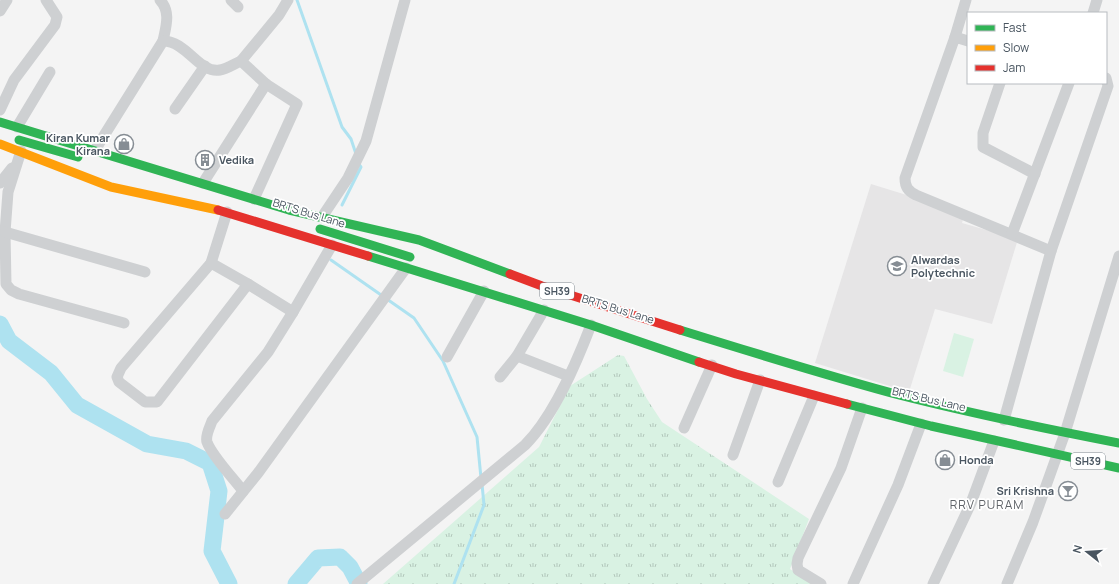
<svg xmlns="http://www.w3.org/2000/svg" width="1119" height="584" font-family="Manrope,sans-serif">
	<style>
		.education { fill: #e6e5e6 }
		.grass { fill: url(#grass-tufts) }
		.pitch { fill: #d9f2e3 }
		.lines { fill: none; stroke-linecap: round; stroke-linejoin: round }
		.stream { stroke: #aee2f0; stroke-width: 3 }
		.river { stroke: #aee2f0; stroke-width: 17 }
		.street { stroke: #ced0d2; stroke-width: 11 }
		.fast { stroke: #30b455; stroke-width: 9 }
		.slow { stroke: #ff9f0a; stroke-width: 9 }
		.jam { stroke: #e5322d; stroke-width: 9 }
		.labels { text-anchor: middle; stroke-width: 3.5; stroke-linejoin: round; paint-order: stroke }
		.shield { fill: #fff; stroke: #808990; stroke-width: 1 }
		.shield-label { font-size: 10px; font-weight: bold; fill: #4a5661 }
		.poi-label { font-size: 11px; font-weight: bold; fill: #4a5661; stroke: #fff; text-anchor: start }
		.street-label { font-size: 11px; fill: #4a5661; stroke: #fff }
		.neighbourhood-label { font-size: 12px; letter-spacing: 1px; fill: #5f6368; stroke: #fff }
	</style>
	<defs>
		<pattern id="grass-tufts" width="24" height="20" patternUnits="userSpaceOnUse"><rect width="24" height="20" fill="#d9f2e3"/><path d="M3 7l-1-3M5 7V3M7 7l1-3M15 17l-1-3M17 17v-4M19 17l1-3" fill="none" stroke="#b2c7bb"/></pattern>
	</defs>
	<rect width="100%" height="100%" fill="#f4f4f4"/>
	<!-- education -->
	<path class="education" d="M871 184 965 213 962 223 1018 239 992 324 935 309 909 392 815 363Z"/>
	<!-- grass -->
	<path class="grass" d="M618 355 624 356 647 399 662 422 809 519 790 569 812 584H383L539 447 570 386Z"/>
	<!-- pitch -->
	<path class="pitch" d="M954 333 974 339 963 377 943 371Z"/>
	<g class="lines">
		<!-- stream -->
		<g class="stream">
			<path d="M297 0 342 127 351 139 356 154"/>
			<path d="M342 205 361 167 359 164"/>
			<path d="M331 260 414 318 443 361 477 437 481 478"/>
			<path d="M454 584 484 505 482 484"/>
		</g>
		<!-- river -->
		<g class="river">
			<path d="M0 324 9 341 51 373 77 405 147 444 186 451 210 463 219 491 212 551 229 584"/>
			<path d="M296 584 318 558 340 557 350 567 359 584"/>
		</g>
		<!-- street -->
		<g class="street">
			<path d="M160 0C171 12 166 26 163 41"/>
			<path d="M231 0 238 7"/>
			<path d="M0 11 7 0"/>
			<path d="M1093 13 1097 0"/>
			<path d="M955 37 966 0"/>
			<path d="M968 41 955 37 905 178C905 187 908 191 916 195L1051 251"/>
			<path d="M241 61 279 15 288 0"/>
			<path d="M1000 83 983 133V147L1035 174"/>
			<path d="M175 109 205 66"/>
			<path d="M0 110 14 80 55 25 57 17 46 0"/>
			<path d="M17 127 50 72"/>
			<path d="M95 150 163 41C187 41 199 74 220 70 227 69 234 64 241 61L266 84 297 104 254 199"/>
			<path d="M21 151 8 192 5 232 6 284 11 290 19 294 124 323"/>
			<path d="M0 183 12 168"/>
			<path d="M203 183 266 84"/>
			<path d="M227 212 211 263 121 368 117 377 119 382 145 402H157L248 284"/>
			<path d="M322 217 348 178 366 141 405 0"/>
			<path d="M5 232 145 272"/>
			<path d="M1012 234 1069 83"/>
			<path d="M211 263 248 284 293 312"/>
			<path d="M517 356 568 376"/>
			<path d="M447 357 484 291"/>
			<path d="M500 377 517 356 544 310"/>
			<path d="M1004 420 1051 251 1108 86 1106 78"/>
			<path d="M684 428 712 365"/>
			<path d="M733 455 760 380"/>
			<path d="M778 482 814 396"/>
			<path d="M243 491C234 479 212 456 207 442 205 435 210 427 212 421L268 352 293 312 332 245"/>
			<path d="M225 514 258 473 406 268"/>
			<path d="M357 584 525 445C554 416 576 364 591 325"/>
			<path d="M821 584 798 570 797 564 798 558 841 468 862 408"/>
			<path d="M853 584 898 485 921 424"/>
			<path d="M933 584 971 503 994 441"/>
			<path d="M1007 584 1033 522 1065 433 1119 256"/>
		</g>
		<!-- fast -->
		<g class="fast">
			<path d="M0 122 289 210 419 240 510 274"/>
			<path d="M19 140 78 157"/>
			<path d="M320 229 410 257"/>
			<path d="M368 256 591 325 699 362"/>
			<path d="M680 330C754 353 828 376 903 396 974 414 1047 429 1119 443"/>
			<path d="M847 404 931 426 1119 468"/>
		</g>
		<!-- slow -->
		<path class="slow" d="M0 144 111 187 218 210"/>
		<!-- jam -->
		<g class="jam">
			<path d="M218 210 368 256"/>
			<path d="M510 274 542 286 680 330"/>
			<path d="M699 362 736 374 847 404"/>
		</g>
	</g>
	<!-- icons -->
	<defs>
		<symbol id="shop-ring" viewBox="-11 -11 22 22"><circle r="9.5" fill="#fff" stroke="#868d94" stroke-width="1.5"/><path d="M-5-2.5h2.3a2.7 3.5 0 0 1 5.4 0H5L5.5 6h-11ZM-1.5-2.5h3a1.5 2.3 0 0 0-3 0Z" fill="#868d94"/></symbol>
		<symbol id="building-ring" viewBox="-11 -11 22 22"><circle r="9.5" fill="#fff" stroke="#868d94" stroke-width="1.5"/><path d="M-4-6H4V6H1V3H-1V6H-4ZM-2.5-4.3h1.7v1.8h-1.7ZM.8-4.3h1.7v1.8H.8ZM-2.5-1h1.7V.8h-1.7ZM.8-1h1.7V.8H.8Z" fill="#868d94"/></symbol>
		<symbol id="university-ring" viewBox="-11 -11 22 22"><circle r="9.5" fill="#fff" stroke="#868d94" stroke-width="1.5"/><path d="M0-5L7-2L0 1L-7-2ZM-4 1L0 2.5L4 1V4Q0 6-4 4Z" fill="#868d94"/></symbol>
		<symbol id="bar-ring" viewBox="-11 -11 22 22"><circle r="9.5" fill="#fff" stroke="#868d94" stroke-width="1.5"/><path d="M-6-5H6L.8 .8V4.5H3.5V6h-7V4.5H-.8V.8Z" fill="#868d94"/></symbol>
	</defs>
	<g fill-rule="evenodd">
		<use href="#shop-ring" x="113" y="133" width="22" height="22"/>
		<use href="#building-ring" x="194" y="149" width="22" height="22"/>
		<use href="#university-ring" x="886" y="255" width="22" height="22"/>
		<use href="#shop-ring" x="934" y="449" width="22" height="22"/>
		<use href="#bar-ring" x="1057" y="480" width="22" height="22"/>
	</g>
	<g class="labels">
		<!-- shield labels -->
		<g class="shield">
			<rect x="540" y="283" width="34" height="16" rx="3"/>
			<rect x="1071" y="453" width="34" height="16" rx="3"/>
		</g>
		<g class="shield-label">
			<text x="557" y="295">SH39</text>
			<text x="1088" y="465">SH39</text>
		</g>
		<!-- poi labels -->
		<g class="poi-label">
			<text x="110" y="142" text-anchor="end">Kiran Kumar<tspan x="110" dy="13">Kirana</tspan></text>
			<text x="219" y="164">Vedika</text>
			<text x="911" y="264">Alwardas<tspan x="911" dy="13">Polytechnic</tspan></text>
			<text x="959" y="464">Honda</text>
			<text x="1054" y="495" text-anchor="end">Sri Krishna</text>
		</g>
		<!-- street labels -->
		<g class="street-label">
			<text transform="translate(309 213) rotate(17)" y="4">BRTS Bus Lane</text>
			<text transform="translate(618 309) rotate(17)" y="4">BRTS Bus Lane</text>
			<text transform="translate(929 399) rotate(13)" y="4">BRTS Bus Lane</text>
		</g>
		<!-- neighbourhood labels -->
		<g class="neighbourhood-label">
			<text x="987" y="509">RRV PURAM</text>
		</g>
	</g>
	<!-- legend -->
	<rect x="967" y="12" width="140" height="72" fill="#ffffff" stroke="#b7bbc0"/>
	<rect x="975" y="25" width="20" height="6" fill="#30b455" stroke="#b7bbc0"/>
	<text x="1003" y="32" font-size="12" fill="#4a5661">Fast</text>
	<rect x="975" y="45" width="20" height="6" fill="#ff9f0a" stroke="#b7bbc0"/>
	<text x="1003" y="52" font-size="12" fill="#4a5661">Slow</text>
	<rect x="975" y="65" width="20" height="6" fill="#e5322d" stroke="#b7bbc0"/>
	<text x="1003" y="72" font-size="12" fill="#4a5661">Jam</text>
	<!-- north arrow -->
	<g transform="translate(1087 552) rotate(287)" stroke="#ffffff" stroke-width="3" paint-order="stroke">
	<path d="M0-3L7 15L0 10L-7 15Z" fill="#4a5661"/>
	<text y="-6" font-size="11" font-weight="bold" text-anchor="middle" fill="#4a5661">N</text>
	</g>
</svg>
